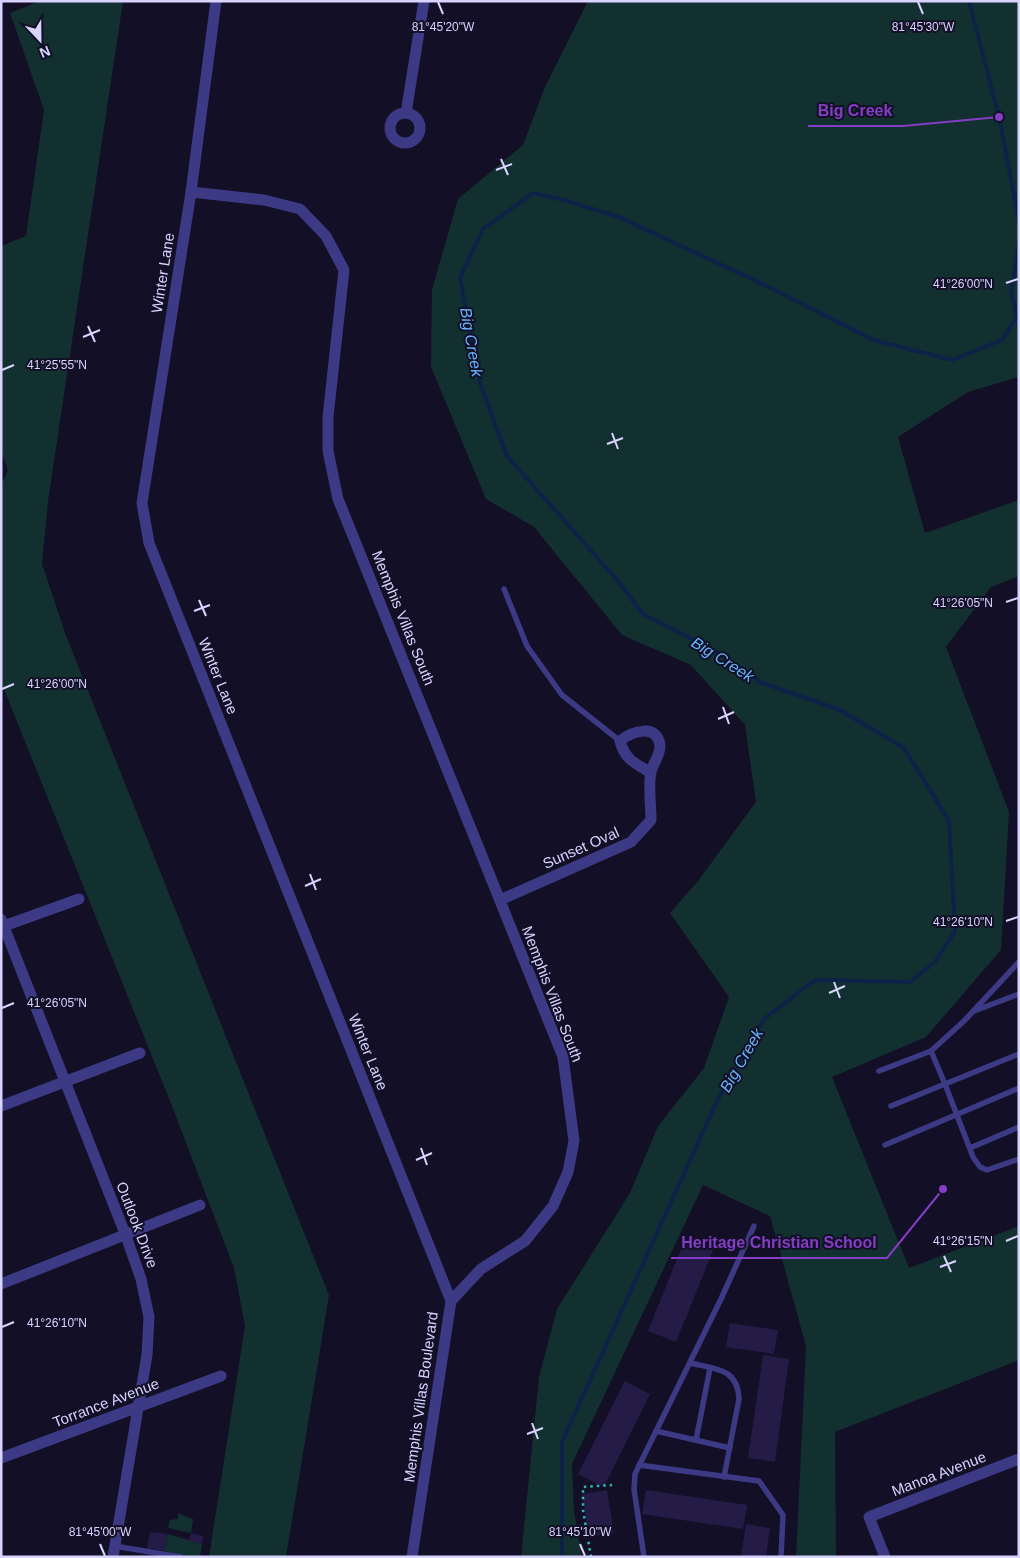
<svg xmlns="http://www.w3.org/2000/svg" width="1020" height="1558" font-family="Arial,sans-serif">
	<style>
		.green { fill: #12302f }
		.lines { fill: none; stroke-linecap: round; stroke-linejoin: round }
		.stream { stroke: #0c2248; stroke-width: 4 }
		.building { fill: #241b47 }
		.path { stroke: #2fb8b0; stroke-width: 2.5; stroke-dasharray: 2.5 4; stroke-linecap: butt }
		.lane { stroke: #3d3a85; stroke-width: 5.5 }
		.street { stroke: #3d3a85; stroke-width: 11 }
		.ticks { fill: none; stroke: #d9d4ff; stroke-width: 2 }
		.labels { text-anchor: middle; stroke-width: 4; stroke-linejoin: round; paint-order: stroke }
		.street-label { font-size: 15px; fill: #d9d4ff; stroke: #130f26 }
		.water-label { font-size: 16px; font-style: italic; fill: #62b6ff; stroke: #130f26 }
		.ticks-label { font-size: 12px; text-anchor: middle; fill: #d9d4ff; stroke: #130f26; stroke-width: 4; stroke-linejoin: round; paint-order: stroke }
		.leader { fill: none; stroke: #843dc5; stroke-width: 2 }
		.callout-dot { fill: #843dc5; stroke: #130f26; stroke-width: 2 }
		.callout-label { font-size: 16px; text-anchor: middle; font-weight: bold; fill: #843dc5; stroke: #130f26; stroke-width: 4; stroke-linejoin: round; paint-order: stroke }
	</style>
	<rect width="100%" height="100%" fill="#130f26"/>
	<!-- green -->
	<g class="green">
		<path d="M40 1H123L48 501 42 564 65 633 329 1295 286 1557H209L245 1326 234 1268 170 1101 1 682V485L8 470 1 451V246L26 236 44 110 10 13Z"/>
		<path d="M588 1H1019V377L968 392 898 437 925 533 1019 500V576L991 587 946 647 1009 812 1001 950 926 1037 832 1077 909 1268 1019 1226V1360L835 1432 836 1557H796L806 1346 770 1216 703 1185 572 1464 574 1511 582 1557H521L539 1377 557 1309 630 1193 658 1126 704 1068 729 997 670 913 698 881 756 802 745 725 691 665 622 635 534 527 486 499 431 367 432 290 458 199 523 145 545 87Z"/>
		<path d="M178 1513 193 1519 191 1533 168 1528 170 1520 178 1519Z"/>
		<path d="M168 1534 202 1544 200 1557 186 1556 164 1551Z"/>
	</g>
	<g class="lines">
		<!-- stream -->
		<g class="stream">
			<path d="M969 1 999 117 1019 221"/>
			<path d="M562 1557V1442L717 1101 764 1019 815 980 910 982 935 962 955 931 949 821 904 748 840 710 762 683 719 653 643 614 618 581 507 456 480 383 460 278 483 229 533 193 564 200 619 217 773 289 873 340 952 360 1002 340 1017 317 1011 292 1019 242"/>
		</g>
	</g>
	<!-- building -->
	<g class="building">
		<path d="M686 1237 714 1248 676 1342 648 1331Z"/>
		<path d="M730 1323 778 1330 774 1354 726 1347Z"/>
		<path d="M763 1355 789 1359 775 1462 748 1458Z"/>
		<path d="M625 1381 650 1394 604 1487 578 1474Z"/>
		<path d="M607 1490 614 1533 589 1537 582 1494Z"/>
		<path d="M646 1490 747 1505 743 1529 642 1514Z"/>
		<path d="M746 1524 770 1528 766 1557H741Z"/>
		<path d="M150 1532 168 1534 164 1551 147 1548Z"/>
		<path d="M191 1533 203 1536 202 1544 189 1541Z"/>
	</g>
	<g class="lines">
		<!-- path -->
		<path class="path" d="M591 1557 583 1510V1487L612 1485"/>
		<!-- lane -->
		<g class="lane">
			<path d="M504 589 527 646 562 695 620 741"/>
			<path d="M974 1011 1019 994"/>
			<path d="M931 1051 964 1021 1019 962"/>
			<path d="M1019 1054 945 1084 973 1157 980 1167 987 1170 1019 1159"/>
			<path d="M879 1071 931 1051 945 1084 891 1106"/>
			<path d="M885 1145 1019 1088"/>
			<path d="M970 1148 1019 1127"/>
			<path d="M690 1363C715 1369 738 1368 739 1399L724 1477"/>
			<path d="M656 1431 730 1448"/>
			<path d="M696 1440 710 1368"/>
			<path d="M639 1465 759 1481 783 1515 781 1557"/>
			<path d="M114 1546 181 1557"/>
			<path d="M644 1557 634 1489 635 1474 721 1299 754 1226"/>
		</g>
		<!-- street -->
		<g class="street">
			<path d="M216 1 191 192 142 503 149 543 451 1301"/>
			<path d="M406 113 424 1"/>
			<circle cx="405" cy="128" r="15"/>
			<path d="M191 192 264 200 300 209 326 236 344 270 328 417V451L338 499 563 1057 574 1141 568 1172 553 1206 525 1241 481 1269 451 1301 412 1557"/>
			<path d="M500 900 631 842 651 820C651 807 648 785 651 772 653 763 660 756 660 746 658 723 632 731 620 741 625 760 635 763 651 773"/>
			<path d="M1 919 126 1236 141 1279 149 1317 147 1355 113 1557"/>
			<path d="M1 927 79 899"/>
			<path d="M1 1106 140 1053"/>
			<path d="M1 1284 200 1205"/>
			<path d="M1 1458 221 1376"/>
			<path d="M885 1557 869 1517 1019 1459"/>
		</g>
	</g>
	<!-- ticks -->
	<path class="ticks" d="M438 2 443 14M918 2 923 14M501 159 508 175M496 170 512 164M1006 283 1018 279M88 326 95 342M83 337 100 330M2 370 14 365M612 433 618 449M607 444 623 438M199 600 206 616M1006 602 1018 598M194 611 210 605M2 689 14 684M723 707 729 724M718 719 734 712M310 874 316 890M305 886 321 879M1006 921 1018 917M834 982 840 998M829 993 845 986M2 1008 14 1003M421 1148 427 1165M416 1160 432 1153M1006 1241 1018 1236M944 1256 951 1272M940 1267 956 1261M2 1327 14 1322M532 1423 538 1439M527 1434 543 1428M100 1544 105 1556M580 1544 585 1556"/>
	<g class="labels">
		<!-- street labels -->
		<g class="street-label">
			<text transform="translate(163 273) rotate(-81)" y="5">Winter Lane</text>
			<text transform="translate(403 618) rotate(68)" y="5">Memphis Villas South</text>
			<text transform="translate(218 676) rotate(68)" y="5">Winter Lane</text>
			<text transform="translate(581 848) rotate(-24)" y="5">Sunset Oval</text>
			<text transform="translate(552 994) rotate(69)" y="5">Memphis Villas South</text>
			<text transform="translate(368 1052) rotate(68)" y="5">Winter Lane</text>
			<text transform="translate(137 1225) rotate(69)" y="5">Outlook Drive</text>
			<text transform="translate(421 1397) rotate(-82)" y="5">Memphis Villas Boulevard</text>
			<text transform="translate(106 1403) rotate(-21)" y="5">Torrance Avenue</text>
			<text transform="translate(939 1474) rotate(-21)" y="5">Manoa Avenue</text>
		</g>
		<!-- water labels -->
		<g class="water-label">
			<text transform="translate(472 342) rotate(80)" y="6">Big Creek</text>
			<text transform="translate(723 659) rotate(32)" y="6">Big Creek</text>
			<text transform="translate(741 1060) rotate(-60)" y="6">Big Creek</text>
		</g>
	</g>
	<g class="ticks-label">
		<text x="443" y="31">81°45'20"W</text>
		<text x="923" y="31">81°45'30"W</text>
		<text x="963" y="288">41°26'00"N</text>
		<text x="57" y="369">41°25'55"N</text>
		<text x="963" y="607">41°26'05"N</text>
		<text x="57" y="688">41°26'00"N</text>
		<text x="963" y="926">41°26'10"N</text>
		<text x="57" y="1007">41°26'05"N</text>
		<text x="963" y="1245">41°26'15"N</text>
		<text x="57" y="1327">41°26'10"N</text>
		<text x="100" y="1536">81°45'00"W</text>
		<text x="580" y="1536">81°45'10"W</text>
	</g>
	<!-- callouts -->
	<path class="leader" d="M999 117L903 126H808M943 1189L887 1258H671"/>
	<g class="callout-dot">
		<circle cx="999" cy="117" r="5"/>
		<circle cx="943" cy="1189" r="5"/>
	</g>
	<g class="callout-label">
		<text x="855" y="116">Big Creek</text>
		<text x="779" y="1248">Heritage Christian School</text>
	</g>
	<!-- border -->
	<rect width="1020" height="1558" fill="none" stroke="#d9d4ff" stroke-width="5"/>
	<!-- north arrow -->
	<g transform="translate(40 40) rotate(158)" stroke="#130f26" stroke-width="4" paint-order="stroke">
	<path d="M0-4L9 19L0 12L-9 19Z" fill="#d9d4ff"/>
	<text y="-8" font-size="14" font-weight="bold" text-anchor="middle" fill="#d9d4ff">N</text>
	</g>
</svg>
